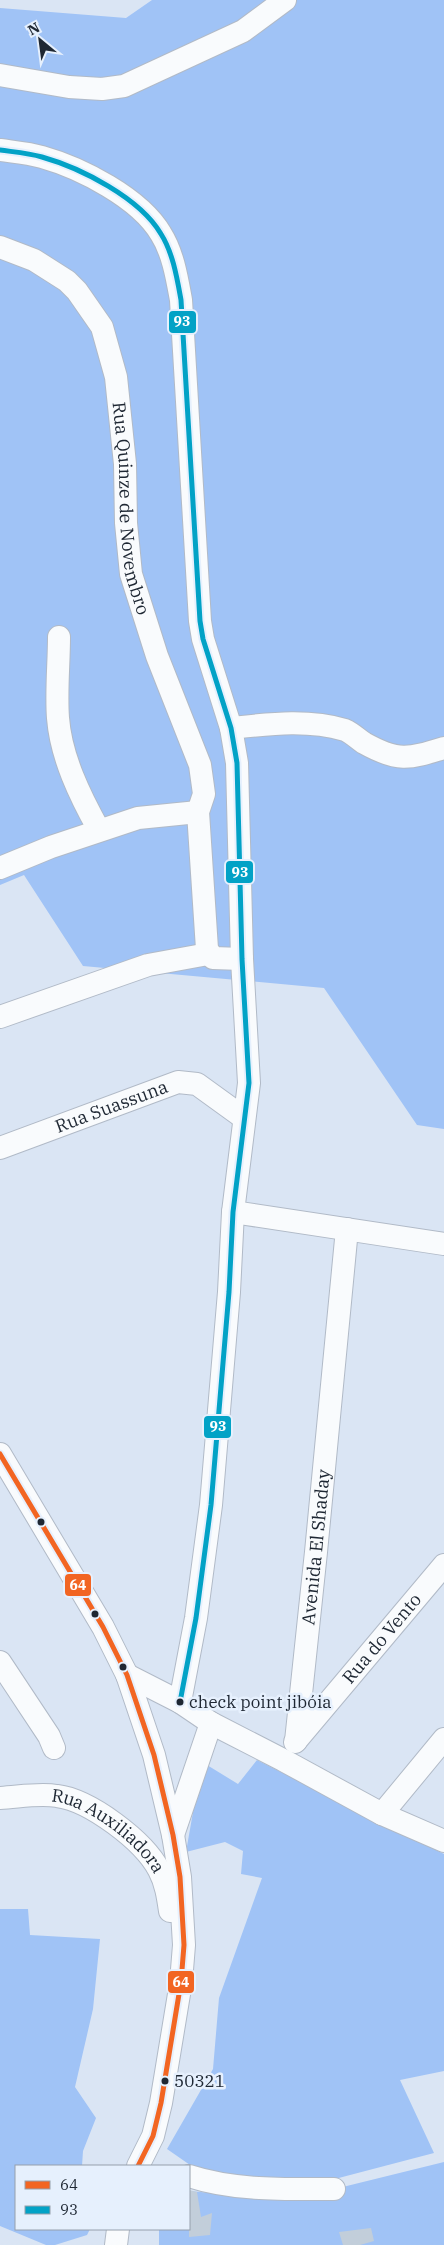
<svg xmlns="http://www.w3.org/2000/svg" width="444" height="2245" font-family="'IBM Plex Serif',serif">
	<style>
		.forest { fill: #a0c3f6 }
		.building { fill: #c2ceda }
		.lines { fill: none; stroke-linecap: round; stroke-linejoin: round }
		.minor-casing { stroke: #b1bac7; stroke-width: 24 }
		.minor { stroke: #f9fbfd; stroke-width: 22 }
		.bus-1-casing { stroke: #e6f0fd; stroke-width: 9 }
		.bus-2-casing { stroke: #e6f0fd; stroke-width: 9 }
		.bus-1 { stroke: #f26522; stroke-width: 5 }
		.bus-2 { stroke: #02a2c6; stroke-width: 5 }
		.bus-dot { fill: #1e2733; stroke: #e6f0fd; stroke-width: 2 }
		.labels { text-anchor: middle; stroke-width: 5; stroke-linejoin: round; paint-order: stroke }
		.bus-label { font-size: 17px; fill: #1e2733; stroke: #e6f0fd; text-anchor: start }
		.street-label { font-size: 18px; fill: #1e2733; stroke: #e6f0fd }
		.line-badge { stroke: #e6f0fd; stroke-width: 2 }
		.badge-label { font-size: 14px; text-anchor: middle; font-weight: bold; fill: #fff }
	</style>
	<rect width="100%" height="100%" fill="#dae5f4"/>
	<!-- forest -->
	<g class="forest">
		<path d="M152 0H444V1129L417 1125 324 988 83 966 24 875 0 885V8L126 18Z"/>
		<path d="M257 1760 444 1854V2071L400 2080 434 2153 331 2180 203 2174 167 2149 213 2069 219 1998 262 1878 241 1874 243 1851 225 1842 186 1852 196 1795 207 1765 238 1784Z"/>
		<path d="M0 1909H28L30 1935 100 1939 93 2009 75 2087 96 2118 83 2151 82 2166H16V2229H90L87 2235 55 2245H46L0 2226Z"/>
		<path d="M444 2162V2245H159V2229H189V2191L290 2200Z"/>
	</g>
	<!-- building -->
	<g class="building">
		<path d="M189 2190 197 2192 201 2217 212 2213 210 2235 189 2237Z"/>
		<path d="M371 2228 374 2241 360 2245H343L339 2232Z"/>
	</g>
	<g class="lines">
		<defs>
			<g id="minor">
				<path d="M0 75 69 87 102 89 124 86 243 31 285 0"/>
				<path d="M0 150C14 152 28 153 42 157 81 168 140 198 161 234 173 253 177 278 181 300L200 621 203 639 231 728 237 763 242 959 249 1083 233 1212 229 1292 211 1505 196 1618 180 1702"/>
				<path id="s1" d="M0 247 34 260 67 281 77 291 102 327 116 377 125 464 126 523 131 574 157 656 200 765 204 794 198 812 207 949 213 958 242 959"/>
				<path d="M59 637C59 663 56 691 58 718 61 757 80 796 99 830"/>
				<path d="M231 728C269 724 308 719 345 730 352 733 358 739 364 743 398 762 408 759 444 748"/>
				<path d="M0 868 51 847 138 818 198 812"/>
				<path d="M0 1017 148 965 208 954"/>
				<path id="s2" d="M0 1148 178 1082 197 1084 244 1118"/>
				<path d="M233 1212 444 1244"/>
				<path d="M0 1454 103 1627 127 1675 154 1755 173 1835 180 1877 184 1945 181 1982 161 2103 153 2136 138 2166"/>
				<path d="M0 1662 49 1736 54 1748"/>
				<path d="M127 1675 180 1702 211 1723 283 1760 382 1814 444 1841"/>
				<path id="s3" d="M296 1741 316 1552 347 1229"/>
				<path id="s4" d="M295 1742 444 1565"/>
				<path id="s5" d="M0 1798C19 1797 39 1793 57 1796 90 1800 144 1841 159 1870 166 1883 168 1897 170 1911"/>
				<path d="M382 1814 444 1739"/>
				<path d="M173 1835 211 1723"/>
				<path d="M189 2176C235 2191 286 2189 334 2189"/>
				<path d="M116 2245 118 2229"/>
			</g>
		</defs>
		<!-- minor casing -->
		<use href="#minor" class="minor-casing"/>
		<!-- minor -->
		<use href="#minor" class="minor"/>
		<defs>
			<path id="bus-1" d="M0 1454 103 1627 127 1675 154 1755 173 1835 180 1877 184 1945 181 1982 161 2103 153 2136 138 2166"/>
			<path id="bus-2" d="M0 150C14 152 28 153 42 157 81 168 140 198 161 234 173 253 177 278 181 300L200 621 203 639 231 728 237 763 242 959 249 1083 233 1212 229 1292 211 1505 196 1618 180 1702"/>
		</defs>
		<!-- bus-1 casing -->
		<use href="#bus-1" class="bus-1-casing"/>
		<!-- bus-2 casing -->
		<use href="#bus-2" class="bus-2-casing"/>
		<!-- bus-1 -->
		<use href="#bus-1" class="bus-1"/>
		<!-- bus-2 -->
		<use href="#bus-2" class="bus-2"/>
	</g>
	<!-- markers -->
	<g class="bus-dot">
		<circle cx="41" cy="1522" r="4.5"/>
		<circle cx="95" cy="1614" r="4.5"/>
		<circle cx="123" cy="1667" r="4.5"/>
		<circle cx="180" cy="1702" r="4.5"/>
		<circle cx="165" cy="2081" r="4.5"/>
	</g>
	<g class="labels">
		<!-- bus labels -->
		<g class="bus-label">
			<text x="189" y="1708">check point jibóia</text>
			<text x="174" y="2087">50321</text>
		</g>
		<!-- street labels -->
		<g class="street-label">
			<text dy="6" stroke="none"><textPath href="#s1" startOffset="318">Rua Quinze de Novembro</textPath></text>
			<text dy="6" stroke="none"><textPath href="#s2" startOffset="119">Rua Suassuna</textPath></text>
			<text dy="6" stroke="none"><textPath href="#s3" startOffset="195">Avenida El Shaday</textPath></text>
			<text dy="6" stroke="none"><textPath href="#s4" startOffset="135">Rua do Vento</textPath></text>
			<text dy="6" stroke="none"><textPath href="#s5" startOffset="120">Rua Auxiliadora</textPath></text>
		</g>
	</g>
	<g class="line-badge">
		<rect x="168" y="310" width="29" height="24" rx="5" fill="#02a2c6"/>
		<rect x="225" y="860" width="29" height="24" rx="5" fill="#02a2c6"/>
		<rect x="203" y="1415" width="29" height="24" rx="5" fill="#02a2c6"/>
		<rect x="64" y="1573" width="28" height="24" rx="5" fill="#f26522"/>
		<rect x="167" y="1970" width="28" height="24" rx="5" fill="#f26522"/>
	</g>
	<g class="badge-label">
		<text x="182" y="326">93</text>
		<text x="240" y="877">93</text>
		<text x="218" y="1431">93</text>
		<text x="78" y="1590">64</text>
		<text x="181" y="1987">64</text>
	</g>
	<!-- legend -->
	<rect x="15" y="2165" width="175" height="65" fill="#e6f0fd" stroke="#96a0ac"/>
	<rect x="25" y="2181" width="25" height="8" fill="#f26522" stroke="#96a0ac"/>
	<text x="60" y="2190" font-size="15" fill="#1e2733">64</text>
	<rect x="25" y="2206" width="25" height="8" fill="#02a2c6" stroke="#96a0ac"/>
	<text x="60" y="2215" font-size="15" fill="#1e2733">93</text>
	<!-- north arrow -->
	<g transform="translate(40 40) rotate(331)" stroke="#e6f0fd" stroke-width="4" paint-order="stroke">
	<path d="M0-4L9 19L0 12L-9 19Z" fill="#1e2733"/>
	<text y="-8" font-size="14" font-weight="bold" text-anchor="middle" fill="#1e2733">N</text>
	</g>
</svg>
